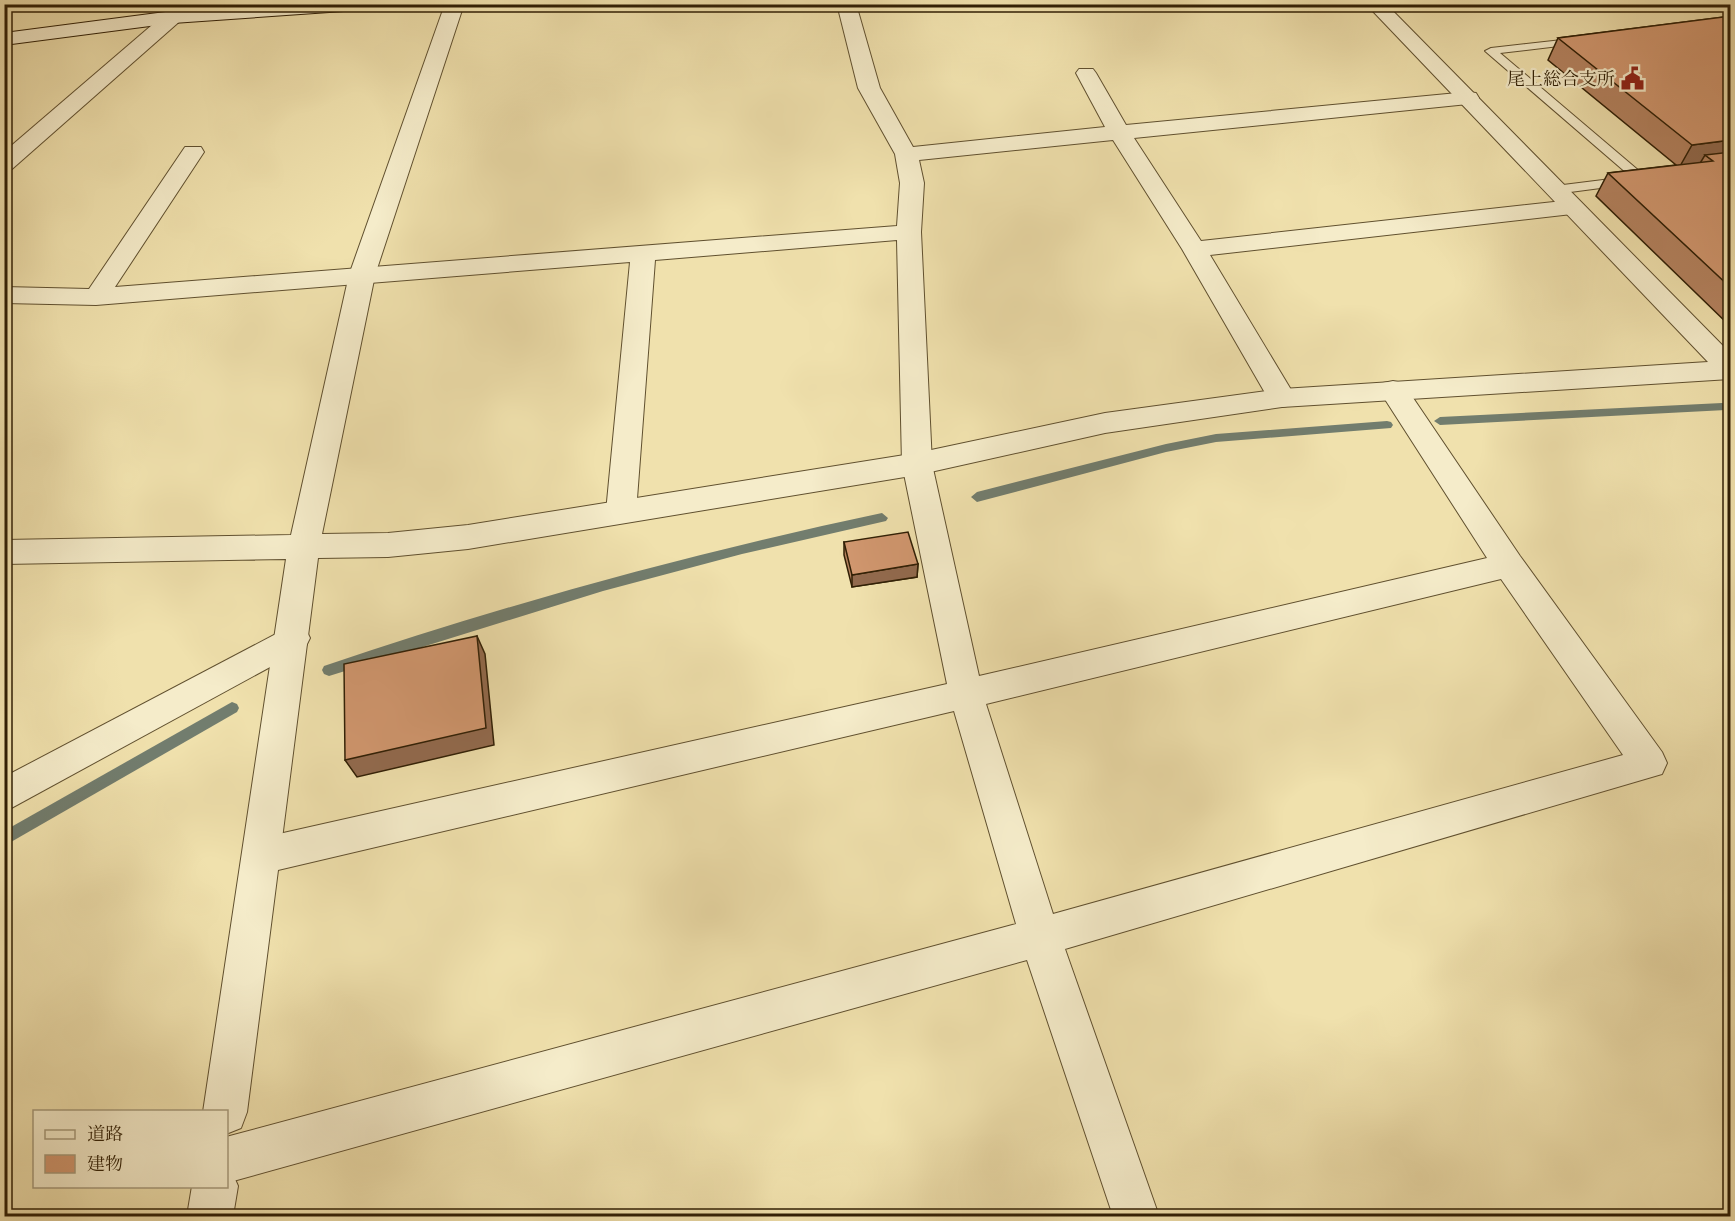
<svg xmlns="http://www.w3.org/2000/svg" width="1735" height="1221" font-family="'Libre Bodoni','Noto Serif JP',serif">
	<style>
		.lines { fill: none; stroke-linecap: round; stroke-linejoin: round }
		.stream { fill: #727d6e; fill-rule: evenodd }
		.service-casing { stroke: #60502f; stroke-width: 2 }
		.minor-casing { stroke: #60502f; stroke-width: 2 }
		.tertiary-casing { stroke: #60502f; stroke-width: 2 }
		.secondary-casing { stroke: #301f05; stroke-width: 2 }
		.service { fill: #f5ecca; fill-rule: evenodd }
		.minor { fill: #f5ecca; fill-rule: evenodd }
		.tertiary { fill: #f5ecca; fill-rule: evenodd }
		.secondary { fill: #f5ecca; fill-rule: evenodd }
		.wall { fill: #b4825f; stroke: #301f05; stroke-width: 1.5 }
		.shaded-wall { fill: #926a4e; stroke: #301f05; stroke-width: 1.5 }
		.building { fill: #d1976f; stroke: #301f05; stroke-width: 1.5 }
		.labels { text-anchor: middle; stroke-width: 4.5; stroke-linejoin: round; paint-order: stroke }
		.far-poi-label { font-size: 18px; fill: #301f05; stroke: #f5ecca; text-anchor: end }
	</style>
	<rect width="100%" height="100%" fill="#f0e1ad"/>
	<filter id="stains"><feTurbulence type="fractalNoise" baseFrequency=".00333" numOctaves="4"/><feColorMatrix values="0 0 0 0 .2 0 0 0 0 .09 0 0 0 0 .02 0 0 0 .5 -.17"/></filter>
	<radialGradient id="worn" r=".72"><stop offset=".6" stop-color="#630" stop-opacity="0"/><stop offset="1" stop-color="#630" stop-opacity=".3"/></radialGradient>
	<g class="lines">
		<!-- stream -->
		<g class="stream">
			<path d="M1722 403 1726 404 1728 407 1726 410 1440 425 1434 421 1440 417Z"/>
			<path d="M1387 421 1391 422 1393 425 1391 428 1216 442 1166 452 977 502 971 497 977 492 1166 444 1216 434Z"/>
			<path d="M882 513 888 518 886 521 742 554 603 591 329 676 324 674 322 670 324 666C507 604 693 553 882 513Z"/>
			<path d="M232 702 237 704 239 708 237 712 4 846V831Z"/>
		</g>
		<defs>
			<g id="service">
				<path d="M1580 38 1584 39V43L1500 53 1645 176V182H1637L1485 51 1491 48Z"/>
				<path d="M1627 177 1631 178V184L1555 194 1549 190 1555 186Z"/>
			</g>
			<g id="minor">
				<path d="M837 4H856L880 88 913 147 1105 127 1076 73 1079 69H1093L1096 73 1126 125 1468 92 1476 93 1479 98 1476 103 1468 104 1134 138 1201 241 1572 200 1580 202 1584 207 1580 212 1572 214 1210 255 1296 398 1292 405 1282 407 1272 405 1182 249 1113 140 919 160 924 183 921 232 932 464 979 676 1487 558 1379 390 1383 383 1393 381 1403 383 1520 556 1662 752 1667 763 1662 774 1065 949 1159 1216H1113L1027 960 226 1183V1137L1016 924 954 711 261 874 247 869 242 856 247 843 261 838 947 684 902 464 897 240 655 260 636 512 632 520 621 523 610 520 606 512 630 262 96 305 4 303V287L89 289 185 147H201L204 152 115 287 897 226 900 183 895 154 858 88ZM1501 579 1623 755 1053 914 986 704Z"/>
				<path d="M173 11 183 17 180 21 12 169 4 171V152L166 13Z"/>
				<path d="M293 625 305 628 310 638 305 648 4 812V777Z"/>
			</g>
			<g id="tertiary">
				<path d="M445 4H464L375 275 322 534 388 533 468 525 917 453 1105 413 1282 389 1708 362 1366 4H1386L1730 353V379L1282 407 1105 433 917 475 468 549 388 557 318 558 247 1112 241 1128 226 1134V1112H203L286 559 4 564V540L291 535 349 275Z"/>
				<path d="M226 1168 231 1170 238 1186 233 1216H187L192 1186H226Z"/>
			</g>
			<path id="secondary" d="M268 4H367L358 10 173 23 4 45V33L173 11Z"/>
		</defs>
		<!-- service casing -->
		<use href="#service" class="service-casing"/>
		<!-- minor casing -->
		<use href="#minor" class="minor-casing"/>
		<!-- tertiary casing -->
		<use href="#tertiary" class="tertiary-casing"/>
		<!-- secondary casing -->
		<use href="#secondary" class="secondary-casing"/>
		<!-- service -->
		<use href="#service" class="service"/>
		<!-- minor -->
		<use href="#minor" class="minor"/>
		<!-- tertiary -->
		<use href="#tertiary" class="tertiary"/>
		<!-- secondary -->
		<use href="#secondary" class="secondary"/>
	</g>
	<!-- wall -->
	<g class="wall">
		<path d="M1731 16V327L1596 196 1608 173 1676 165 1548 60 1558 38Z"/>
		<path d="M844 542 918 564 917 577 852 587 844 555Z"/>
	</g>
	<!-- shaded-wall -->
	<g class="shaded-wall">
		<path d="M1731 140V160L1713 161 1705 155 1699 165 1679 168 1692 145Z"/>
		<path d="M918 564 917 577 852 587V575Z"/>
		<path d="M477 636 485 654 494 745 357 777 345 760Z"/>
	</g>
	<!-- building -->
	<g class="building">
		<path d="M1731 16V90L1726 91 1731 94V140L1692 145 1558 38Z"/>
		<path d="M1731 152V288L1608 173 1713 161 1705 155Z"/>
		<path d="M908 532 918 564 852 575 844 542Z"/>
		<path d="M477 636 486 728 345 760 344 664Z"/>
	</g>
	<!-- icons -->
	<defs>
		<symbol id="civic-bare" viewBox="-9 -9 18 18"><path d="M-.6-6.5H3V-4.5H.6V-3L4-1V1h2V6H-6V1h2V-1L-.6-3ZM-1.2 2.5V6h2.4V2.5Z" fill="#8f2418" stroke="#f5ecca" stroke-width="2.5" paint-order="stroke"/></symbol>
	</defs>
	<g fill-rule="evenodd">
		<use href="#civic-bare" x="1616" y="62" width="33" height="33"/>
	</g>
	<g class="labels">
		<!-- far-poi labels -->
		<g class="far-poi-label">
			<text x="1615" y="85">尾上総合支所</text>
		</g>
	</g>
	<!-- margin -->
	<rect width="1735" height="1221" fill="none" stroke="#f0e1ad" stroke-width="24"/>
	<rect x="6" y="6" width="1723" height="1209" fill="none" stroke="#301f05" stroke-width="3"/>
	<rect x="12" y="12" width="1711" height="1197" fill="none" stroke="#301f05" stroke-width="1.5"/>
	<!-- legend -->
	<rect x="33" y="1110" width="195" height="78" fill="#f5ecca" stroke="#a69a7b" stroke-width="1.5"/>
	<rect x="45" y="1130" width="30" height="9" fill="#f5ecca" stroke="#a69a7b" stroke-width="1.5"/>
	<text x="87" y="1140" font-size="18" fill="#301f05">道路</text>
	<rect x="45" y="1155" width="30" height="18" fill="#d1976f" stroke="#a69a7b" stroke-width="1.5"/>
	<text x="87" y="1170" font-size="18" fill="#301f05">建物</text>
	<rect width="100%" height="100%" filter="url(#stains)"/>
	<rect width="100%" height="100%" fill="url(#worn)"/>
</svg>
